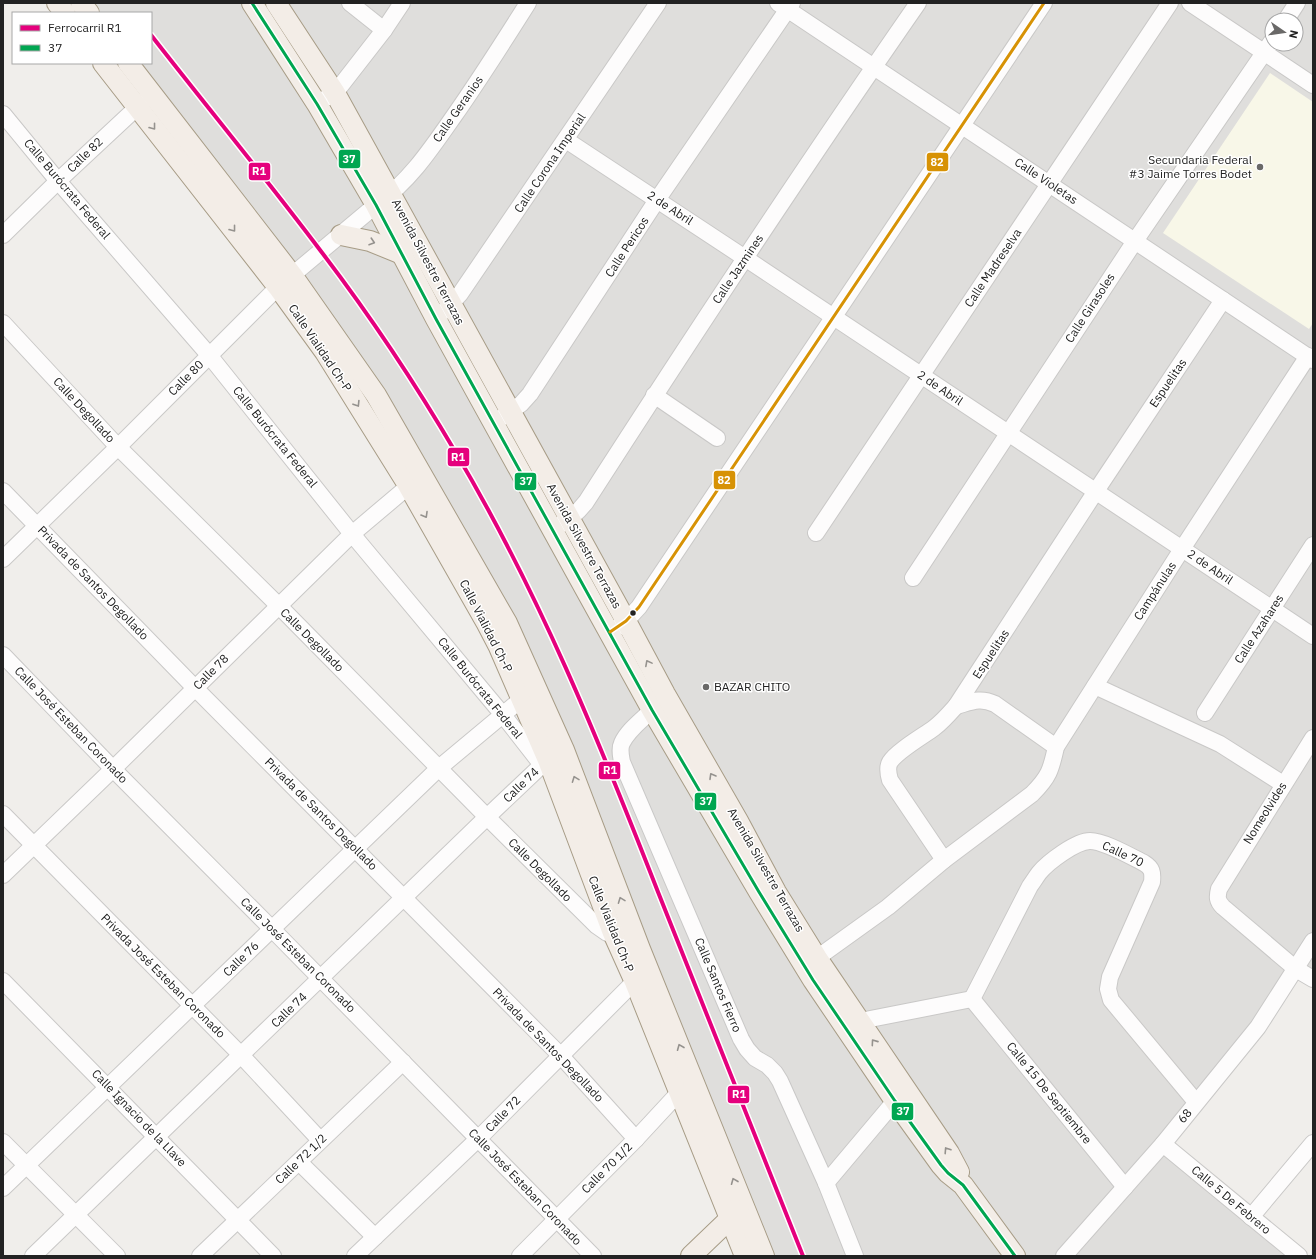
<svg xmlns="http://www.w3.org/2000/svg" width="1316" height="1259" font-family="'IBM Plex Sans',sans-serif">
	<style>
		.residential { fill: #dfdedc; fill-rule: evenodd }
		.education { fill: #f8f7e8 }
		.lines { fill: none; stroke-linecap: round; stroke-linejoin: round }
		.minor-casing { stroke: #c9c8c7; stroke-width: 18 }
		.major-casing { stroke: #a79c86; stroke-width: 22 }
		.minor { stroke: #fdfcfc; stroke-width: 16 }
		.major { stroke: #f3ede7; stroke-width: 20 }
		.bus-1-casing { stroke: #fff; stroke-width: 6 }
		.bus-2-casing { stroke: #fff; stroke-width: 6 }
		.bus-1 { stroke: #00a651; stroke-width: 3 }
		.bus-2 { stroke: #d79205; stroke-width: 3 }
		.rail-1-casing { stroke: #fff; stroke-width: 7 }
		.rail-1 { stroke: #e5007d; stroke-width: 4 }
		.oneway { stroke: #95928e }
		.poi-dot { fill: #6a6968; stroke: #fff; stroke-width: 1.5 }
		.bus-dot { fill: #222; stroke: #fff; stroke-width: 1.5 }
		.labels { text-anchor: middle; stroke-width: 3; stroke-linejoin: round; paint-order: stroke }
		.street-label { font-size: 12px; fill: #222; stroke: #fff }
		.poi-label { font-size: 12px; fill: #222; stroke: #fff; text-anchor: end }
		.line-badge { stroke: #fff; stroke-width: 1.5 }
		.badge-label { font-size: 11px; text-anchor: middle; font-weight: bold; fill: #fff }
	</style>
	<rect width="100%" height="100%" fill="#f0eeeb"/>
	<!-- residential -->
	<path class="residential" d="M81 3H1313V979L1296 969 1163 1144 1299 1256H764L423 474 128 63H151V13H89ZM1272 20H1296V44H1272Z"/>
	<!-- education -->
	<path class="education" d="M1270 73 1313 102V323L1309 329 1163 233Z"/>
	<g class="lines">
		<defs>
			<g id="minor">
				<path d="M350 3 384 30"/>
				<path d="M778 3 1313 360"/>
				<path d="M1190 3 1313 85"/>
				<path d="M1286 20 1297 3"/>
				<path d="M326 98 335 93 384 30 402 3"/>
				<path d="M3 114 58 181 209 355 352 534 503 715 542 765"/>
				<path d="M566 140 745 258 1313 636"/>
				<path d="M3 235 58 181 146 99"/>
				<path d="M443 312 460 294 658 3"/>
				<path d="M3 323 118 447 279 606 487 817 597 926 607 933H613L620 928"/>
				<path d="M654 395 717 438"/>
				<path d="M501 418 521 404 530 394 657 200 792 3"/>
				<path d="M3 491 195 688 561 1056 636 1139"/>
				<path d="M553 529C567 521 576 515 586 502 694 334 804 167 918 3"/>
				<path d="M816 533 1170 3"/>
				<path d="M3 559 118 447 278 287 376 205C409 182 431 149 454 116 480 79 504 41 528 3"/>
				<path d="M913 578 1135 241 1272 41"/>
				<path d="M618 627 626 621 639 607 1044 3"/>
				<path d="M3 655 113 769 272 929 593 1256"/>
				<path d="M1095 686 1220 744 1283 784"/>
				<path d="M956 706C971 702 980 697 995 704L1056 747"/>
				<path d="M652 710C642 720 628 730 622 743 619 749 621 756 622 762L741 1039 747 1049 755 1058 767 1065 775 1073 780 1081 826 1183 855 1256"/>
				<path d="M1205 713 1313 545"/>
				<path d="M1313 738 1219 889C1217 897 1217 901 1223 907L1296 969 1313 979"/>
				<path d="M3 814 241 1055 320 1140"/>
				<path d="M944 860 890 780C888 773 887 767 890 762 897 751 923 736 934 728 943 721 949 714 956 706L1096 491 1223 300"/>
				<path d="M3 875 113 769 352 534 417 479"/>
				<path d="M817 958 888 907 944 860 1032 794C1049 777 1051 770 1056 747L1182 549 1308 356"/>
				<path d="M3 981 273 1256"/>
				<path d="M972 999 1030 886C1033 882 1036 877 1039 873 1048 862 1076 841 1090 841 1104 841 1130 856 1144 863 1152 868 1153 872 1152 882L1110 977 1108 989 1111 1000 1196 1102"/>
				<path d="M972 999 1125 1187"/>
				<path d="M860 1021 972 999"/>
				<path d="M3 1142 117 1256"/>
				<path d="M1163 1144 1299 1256"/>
				<path d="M299 1162 375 1237"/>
				<path d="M826 1183 895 1101"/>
				<path d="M3 1188 439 768 530 692"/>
				<path d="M1251 1217 1313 1143"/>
				<path d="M33 1256 487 817 542 765 551 758"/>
				<path d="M200 1256 403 1062"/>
				<path d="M355 1256 478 1139 642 974"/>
				<path d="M520 1256 636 1139 686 1085"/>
				<path d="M1064 1256 1163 1144 1258 1027 1313 941"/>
			</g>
			<g id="major">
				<path d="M57 3 65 13"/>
				<path d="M81 3 89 13"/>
				<path d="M252 3 317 104 376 205 436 319 652 710 759 892 813 980 895 1101 941 1165 948 1173 963 1185 1015 1256"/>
				<path d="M276 3 335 93 626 621 665 694 738 821 776 892 817 958 949 1153 959 1172"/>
				<path d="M103 63 278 287 325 352 408 485 486 622 499 647 548 760 613 933 635 982 745 1256"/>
				<path d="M128 63 292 275 376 395 507 623 564 750 640 949 764 1256"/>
				<path d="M341 235 370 241 402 254"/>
				<path d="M691 1256 739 1210"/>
			</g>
		</defs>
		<!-- minor casing -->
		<use href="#minor" class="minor-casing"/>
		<!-- major casing -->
		<use href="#major" class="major-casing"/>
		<!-- minor -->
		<use href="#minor" class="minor"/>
		<!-- major -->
		<use href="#major" class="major"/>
		<defs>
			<path id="bus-1" d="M252 3 317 104 376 205 436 319 652 710 759 892 813 980 895 1101 941 1165 948 1173 963 1185 1015 1256"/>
			<path id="bus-2" d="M610 632 626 621 639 607 1044 3"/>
		</defs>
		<!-- bus-1 casing -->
		<use href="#bus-1" class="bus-1-casing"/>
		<!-- bus-2 casing -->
		<use href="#bus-2" class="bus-2-casing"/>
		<!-- bus-1 -->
		<use href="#bus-1" class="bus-1"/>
		<!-- bus-2 -->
		<use href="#bus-2" class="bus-2"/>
		<defs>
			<path id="rail-1" d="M151 35C207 107 265 177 320 250 369 314 415 383 456 453 539 593 599 741 658 892 706 1013 755 1135 803 1256"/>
		</defs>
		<!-- rail-1 casing -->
		<use href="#rail-1" class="rail-1-casing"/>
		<!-- rail-1 -->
		<use href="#rail-1" class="rail-1"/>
	</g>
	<!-- one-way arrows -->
	<defs><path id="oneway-chevron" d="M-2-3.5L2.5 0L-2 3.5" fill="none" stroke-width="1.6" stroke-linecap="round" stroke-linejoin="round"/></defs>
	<g class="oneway">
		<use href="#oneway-chevron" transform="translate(153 127) rotate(52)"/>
		<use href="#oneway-chevron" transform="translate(233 229) rotate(52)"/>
		<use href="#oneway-chevron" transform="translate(372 242) rotate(18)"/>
		<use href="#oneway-chevron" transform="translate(357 404) rotate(58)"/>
		<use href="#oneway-chevron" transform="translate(425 515) rotate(60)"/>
		<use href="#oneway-chevron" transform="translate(648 663) rotate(-118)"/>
		<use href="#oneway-chevron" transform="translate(712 776) rotate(-120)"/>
		<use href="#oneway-chevron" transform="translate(575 779) rotate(-111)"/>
		<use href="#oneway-chevron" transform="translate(621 900) rotate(-111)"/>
		<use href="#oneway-chevron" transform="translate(874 1042) rotate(-125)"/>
		<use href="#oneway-chevron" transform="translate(680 1047) rotate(-112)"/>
		<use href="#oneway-chevron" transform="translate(947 1150) rotate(-123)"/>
		<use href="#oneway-chevron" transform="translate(734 1181) rotate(-112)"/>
	</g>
	<!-- markers -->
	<g class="poi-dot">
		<circle cx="1260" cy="167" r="4"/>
		<circle cx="706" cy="687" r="4"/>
	</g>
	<circle class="bus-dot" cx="633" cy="613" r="3.5"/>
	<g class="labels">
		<!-- street labels -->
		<g class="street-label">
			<text transform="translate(458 109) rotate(-55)" y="4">Calle Geranios</text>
			<text transform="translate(85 155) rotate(-44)" y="4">Calle 82</text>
			<text transform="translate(550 163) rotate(-56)" y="4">Calle Corona Imperial</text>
			<text transform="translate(1046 181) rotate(34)" y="4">Calle Violetas</text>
			<text transform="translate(67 189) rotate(50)" y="4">Calle Burócrata Federal</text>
			<text transform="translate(670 208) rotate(33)" y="4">2 de Abril</text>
			<text transform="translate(627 247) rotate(-57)" y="4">Calle Pericos</text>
			<text transform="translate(428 262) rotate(62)" y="4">Avenida Silvestre Terrazas</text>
			<text transform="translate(993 268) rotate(-56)" y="4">Calle Madreselva</text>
			<text transform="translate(738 269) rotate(-56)" y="4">Calle Jazmines</text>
			<text transform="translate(1090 308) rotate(-57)" y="4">Calle Girasoles</text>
			<text transform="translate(320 348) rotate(56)" y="4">Calle Vialidad Ch-P</text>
			<text transform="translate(186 378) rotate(-45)" y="4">Calle 80</text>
			<text transform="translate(1168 383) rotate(-56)" y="4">Espuelitas</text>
			<text transform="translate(940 388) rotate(34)" y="4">2 de Abril</text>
			<text transform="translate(84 410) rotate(47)" y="4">Calle Degollado</text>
			<text transform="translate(275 437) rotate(51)" y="4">Calle Burócrata Federal</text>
			<text transform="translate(584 546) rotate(61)" y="4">Avenida Silvestre Terrazas</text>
			<text transform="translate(1210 567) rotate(34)" y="4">2 de Abril</text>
			<text transform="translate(93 583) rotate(46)" y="4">Privada de Santos Degollado</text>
			<text transform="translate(1155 591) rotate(-57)" y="4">Campánulas</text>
			<text transform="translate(486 626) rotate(63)" y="4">Calle Vialidad Ch-P</text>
			<text transform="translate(1259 629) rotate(-57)" y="4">Calle Azahares</text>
			<text transform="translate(312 640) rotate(45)" y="4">Calle Degollado</text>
			<text transform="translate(991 654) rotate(-57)" y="4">Espuelitas</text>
			<text transform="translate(211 672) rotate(-45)" y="4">Calle 78</text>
			<text transform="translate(480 688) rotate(51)" y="4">Calle Burócrata Federal</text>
			<text transform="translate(71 725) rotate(46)" y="4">Calle José Esteban Coronado</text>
			<text transform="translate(521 785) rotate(-44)" y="4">Calle 74</text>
			<text transform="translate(1265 813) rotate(-58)" y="4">Nomeolvides</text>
			<text transform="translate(321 814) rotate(45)" y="4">Privada de Santos Degollado</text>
			<text transform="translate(1123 854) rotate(25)" y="4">Calle 70</text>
			<text transform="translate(540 870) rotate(45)" y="4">Calle Degollado</text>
			<text transform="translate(766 870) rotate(60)" y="4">Avenida Silvestre Terrazas</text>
			<text transform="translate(611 924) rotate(68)" y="4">Calle Vialidad Ch-P</text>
			<text transform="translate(298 955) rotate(45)" y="4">Calle José Esteban Coronado</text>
			<text transform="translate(241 959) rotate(-44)" y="4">Calle 76</text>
			<text transform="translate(163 976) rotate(45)" y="4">Privada José Esteban Coronado</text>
			<text transform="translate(718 985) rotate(67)" y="4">Calle Santos Fierro</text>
			<text transform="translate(289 1010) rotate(-44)" y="4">Calle 74</text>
			<text transform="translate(548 1045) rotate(46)" y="4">Privada de Santos Degollado</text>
			<text transform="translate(1049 1093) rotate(51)" y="4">Calle 15 De Septiembre</text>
			<text transform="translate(503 1114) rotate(-46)" y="4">Calle 72</text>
			<text transform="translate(1185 1116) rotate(-51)" y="4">68</text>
			<text transform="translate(139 1118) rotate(46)" y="4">Calle Ignacio de la Llave</text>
			<text transform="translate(301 1159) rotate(-44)" y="4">Calle 72 1/2</text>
			<text transform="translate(607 1168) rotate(-45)" y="4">Calle 70 1/2</text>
			<text transform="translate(525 1187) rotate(46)" y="4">Calle José Esteban Coronado</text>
			<text transform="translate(1231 1200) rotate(40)" y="4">Calle 5 De Febrero</text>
		</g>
		<!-- poi labels -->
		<g class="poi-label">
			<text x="1252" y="164">Secundaria Federal<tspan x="1252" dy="14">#3 Jaime Torres Bodet</tspan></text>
			<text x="714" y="691" text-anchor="start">BAZAR CHITO</text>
		</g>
	</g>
	<g class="line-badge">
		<rect x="338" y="149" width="23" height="20" rx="4" fill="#00a651"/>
		<rect x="926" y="152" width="23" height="20" rx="4" fill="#d79205"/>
		<rect x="248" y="162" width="23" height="19" rx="4" fill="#e5007d"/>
		<rect x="447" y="447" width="23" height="20" rx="4" fill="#e5007d"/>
		<rect x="713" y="470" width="23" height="20" rx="4" fill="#d79205"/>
		<rect x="514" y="472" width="23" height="19" rx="4" fill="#00a651"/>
		<rect x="598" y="761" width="23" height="19" rx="4" fill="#e5007d"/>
		<rect x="694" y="792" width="23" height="19" rx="4" fill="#00a651"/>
		<rect x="727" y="1085" width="23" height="19" rx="4" fill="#e5007d"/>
		<rect x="891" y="1102" width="23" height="19" rx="4" fill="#00a651"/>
	</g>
	<g class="badge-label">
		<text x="349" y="163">37</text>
		<text x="937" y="166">82</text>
		<text x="259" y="175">R1</text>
		<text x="458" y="461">R1</text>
		<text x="724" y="484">82</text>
		<text x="526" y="485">37</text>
		<text x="610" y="774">R1</text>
		<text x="706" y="805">37</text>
		<text x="739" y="1098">R1</text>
		<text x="903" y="1115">37</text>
	</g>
	<!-- border -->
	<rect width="1316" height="1259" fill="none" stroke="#222222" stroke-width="8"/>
	<!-- legend -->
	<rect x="12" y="12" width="140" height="52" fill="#ffffff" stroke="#a7a7a7"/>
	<rect x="20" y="25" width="20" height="6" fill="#e5007d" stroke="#a7a7a7"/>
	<text x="48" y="32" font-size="12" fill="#222222">Ferrocarril R1</text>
	<rect x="20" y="45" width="20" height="6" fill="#00a651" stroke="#a7a7a7"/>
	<text x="48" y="52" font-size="12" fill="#222222">37</text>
	<!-- north arrow -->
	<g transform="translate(1284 32) rotate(103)"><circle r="19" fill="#ffffff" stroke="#a7a7a7"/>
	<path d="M0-3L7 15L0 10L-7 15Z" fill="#6a6968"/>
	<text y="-6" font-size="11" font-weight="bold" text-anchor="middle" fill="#222222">N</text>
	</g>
</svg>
